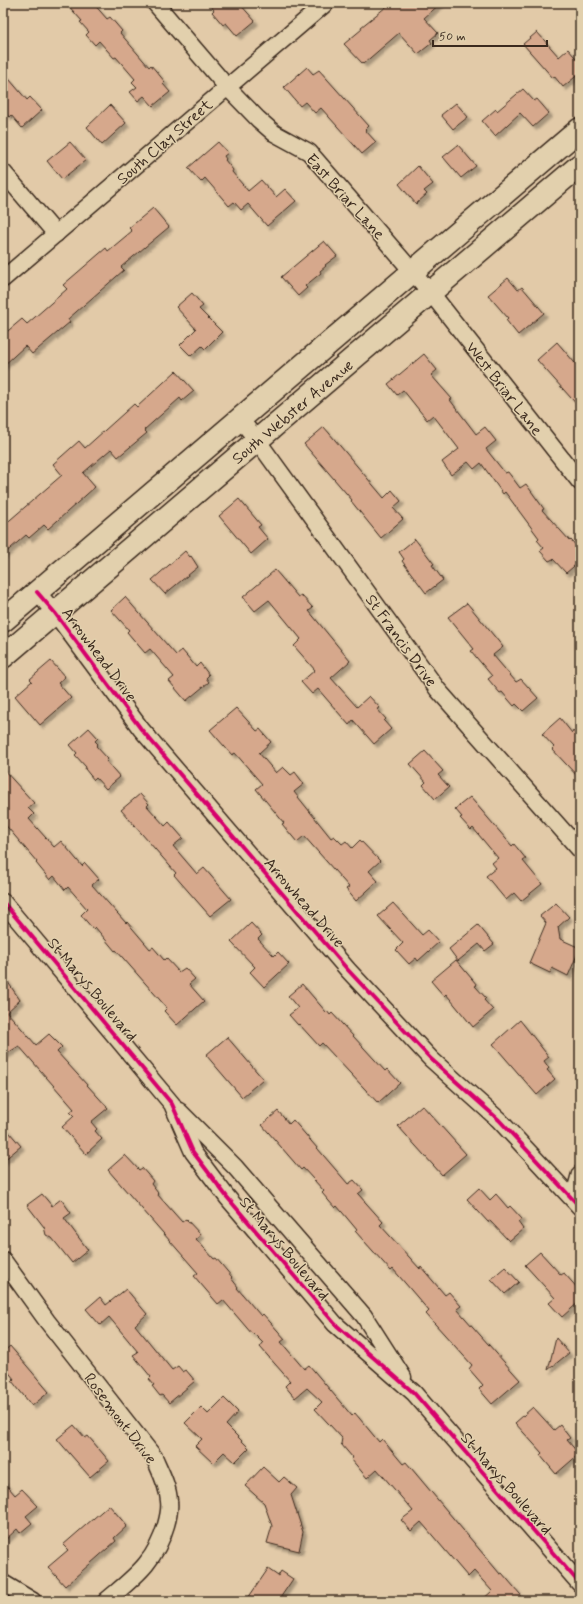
<svg xmlns="http://www.w3.org/2000/svg" width="583" height="1604" font-family="Mynerve,sans-serif">
	<style>
		.building { fill: #d6a88c; stroke: #3b2a1e; filter: url(#shadow) }
		.lines { fill: none; stroke-linecap: round; stroke-linejoin: round }
		.minor-casing { stroke: #3b2a1e; stroke-width: 19 }
		.secondary-casing { stroke: #3b2a1e; stroke-width: 25 }
		.minor { stroke: #e2d0ad; stroke-width: 16 }
		.secondary { stroke: #e2d0ad; stroke-width: 22 }
		.cycleway-casing { stroke: #e2d0ad; stroke-width: 6 }
		.cycleway { stroke: #d6006c; stroke-width: 4 }
		.labels { text-anchor: middle; stroke-width: 3; stroke-linejoin: round; paint-order: stroke }
		.street-label { font-size: 16px; fill: #3b2a1e; stroke: #e2d0ad }
	</style>
	<defs>
		<filter id="shadow"><feDropShadow dx="3.5" dy="3.5" stdDeviation="1" flood-color="#0004"/></filter>
	</defs>
	<rect width="100%" height="100%" fill="#e2caa8"/>
	<filter id="ink" filterUnits="userSpaceOnUse"><feTurbulence type="fractalNoise" baseFrequency=".025" numOctaves="2"/><feDisplacementMap in="SourceGraphic" scale="8" xChannelSelector="R" yChannelSelector="G"/><feConvolveMatrix kernelMatrix="1 2 1 2 8 2 1 2 1" color-interpolation-filters="sRGB"/></filter>
	<g filter="url(#ink)">
		<!-- building -->
		<g class="building">
			<path d="M66 3H93L107 19 110 17 122 31 120 33 149 67 151 65 165 82 163 84 170 92 153 106 144 96 138 101 130 92 137 87 132 82 135 79 116 57 114 58 99 41 95 45 86 35 89 32 80 22 82 21Z"/>
			<path d="M208 3H239L255 21 237 36 226 23 223 25 212 12 214 10Z"/>
			<path d="M391 3H441L424 18 438 33 430 40 432 43 418 54 399 33 363 64 344 44 362 29 361 27Z"/>
			<path d="M537 32 559 57 568 49 580 63V73L563 87 554 76 553 78 523 44Z"/>
			<path d="M307 67 313 74 319 70 369 126 365 130 376 142 362 154 321 108 315 113 305 102 300 106 284 87Z"/>
			<path d="M3 72 27 100 30 97 42 110 22 128 11 115 9 117 3 110Z"/>
			<path d="M523 89 534 101 537 99 549 113 533 127 520 113 495 136 482 121 496 109 497 111Z"/>
			<path d="M456 103 468 117 453 129 441 115Z"/>
			<path d="M110 105 126 123 102 145 87 127Z"/>
			<path d="M70 142 86 160 62 179 47 161Z"/>
			<path d="M218 142 228 153 224 156 226 159 225 160 233 170 232 172 248 191 261 180 276 197 285 189 296 201 267 226 248 204 241 210 234 202 229 206 205 178 201 182 188 168Z"/>
			<path d="M458 145 476 166 461 178 443 157Z"/>
			<path d="M418 166 433 184 424 191 427 194 416 204 399 184Z"/>
			<path d="M153 208 169 227 121 267 124 270 68 319 70 322 32 354 25 346 3 366V335L22 319 27 324 67 289 63 285 106 248 108 251 132 231 129 228Z"/>
			<path d="M324 241 337 256 325 265 326 266 320 271 321 273 305 286 307 288 298 296 281 277Z"/>
			<path d="M508 278 518 290 522 287 544 313 518 335 506 320 508 318 488 295Z"/>
			<path d="M192 293 203 306 199 309 222 332 205 349 202 346 191 356 180 345 196 329 176 307Z"/>
			<path d="M557 342 580 369V408L537 360Z"/>
			<path d="M424 354 437 370 431 375 452 399 450 400 476 434 485 427 496 441 486 449 505 473 508 472 520 488 526 484 544 509 542 510 570 541 571 540 580 550V561L566 573 553 559 549 561 540 551 544 548 537 540 539 538 505 492 503 494 481 463 474 469 468 462 451 475 442 462 459 449 433 415 427 420 403 390 397 395 388 384Z"/>
			<path d="M176 371 194 391 182 401 180 398 144 430 147 433 118 457 111 449 83 473 95 487 48 529 44 525 29 538 26 535 3 555V526L62 475 53 464 79 441 85 448 134 404 137 407Z"/>
			<path d="M324 427 384 498 392 490 401 501 393 508 403 519 381 538 351 501 352 500 304 444Z"/>
			<path d="M239 499 261 525 258 527 268 539 251 554 219 516Z"/>
			<path d="M415 539 434 564 432 565 443 580 426 593 402 561 404 559 399 552Z"/>
			<path d="M185 551 190 557 191 556 198 567 165 594 152 580Z"/>
			<path d="M275 570 298 597 301 595 313 608 309 611 350 661 331 678 357 707 369 696 380 708 377 709 386 719 384 721 391 729 374 744 353 720 349 725 318 689 312 694 301 682 315 670 294 646 301 639 269 600 255 611 243 597Z"/>
			<path d="M125 597 176 655 182 650 196 667 200 663 209 675 206 678 209 682 186 701 169 681 174 677 150 649 145 653 127 632 129 630 111 610Z"/>
			<path d="M467 603 503 647 493 655 516 682 521 679 538 698 523 711 516 704 514 706 502 692 500 693 488 679 492 676 471 651 474 649 448 617Z"/>
			<path d="M51 661 65 677 58 683 71 698 40 725 15 696 32 681 30 679Z"/>
			<path d="M236 708 257 731 260 729 271 742 259 753 276 773 283 767 291 775 295 772 304 784 294 792 331 838 334 836 342 844 346 841 352 848 360 840 380 861 369 871 378 881 356 901 346 889 349 887 304 836 297 842 282 824 284 823 256 789 262 784 235 753 232 755 210 730Z"/>
			<path d="M560 718 572 733 573 731 580 739V779L552 749 554 747 542 734Z"/>
			<path d="M89 728 98 738 95 741 98 744 96 746 108 759 106 761 120 777 106 789 96 778 94 780 85 769 86 767 75 755 77 753 70 745Z"/>
			<path d="M425 751 443 771 438 775 449 787 435 799 423 785 426 782 410 764Z"/>
			<path d="M3 769 34 803 28 808 34 814 29 819 54 847 61 841 82 866 85 863 99 879 92 885 126 923 127 922 150 949 153 947 164 960 166 958 179 972 185 968 195 979 189 984 204 1001 177 1025 164 1011 167 1008 116 950 115 951 95 927 93 929 81 915 87 909 68 887 65 890 54 876 50 880 36 863 37 862 3 822Z"/>
			<path d="M140 794 149 804 147 806 165 826 169 822 183 838 173 846 197 874 204 868 231 899 210 916 174 875 176 873 121 810Z"/>
			<path d="M470 797 512 846 514 844 526 859 523 861 542 884 521 901 514 893 506 900 486 876 496 868 492 863 498 858 473 828 471 830 460 818 462 817 455 809Z"/>
			<path d="M393 903 422 935 428 930 439 942 418 961 416 958 409 964 396 950 403 943 378 916Z"/>
			<path d="M556 903 569 917 558 927 560 939 580 948 568 976 552 968 550 973 529 963 546 923 540 916Z"/>
			<path d="M251 923 262 935 258 939 274 956 278 952 289 964 264 987 250 972 255 967 231 942Z"/>
			<path d="M478 925 494 944 485 951 479 944 458 961 449 949Z"/>
			<path d="M456 960 477 985 475 986 486 998 484 1000 493 1010 473 1027 446 994 444 996 431 981Z"/>
			<path d="M3 975 20 1000 7 1012 36 1045 49 1034 62 1047 57 1052 108 1108 91 1122 97 1129 95 1131 102 1139 86 1154 62 1127 74 1116 70 1112 74 1109 19 1046 3 1056Z"/>
			<path d="M302 984 326 1012 327 1011 330 1015 332 1013 385 1071 387 1069 400 1083 378 1103 322 1043 319 1046 299 1024 298 1025 289 1015 298 1008 288 996Z"/>
			<path d="M520 1020 549 1057 544 1061 549 1068 547 1070 555 1079 537 1095 493 1044Z"/>
			<path d="M227 1037 263 1079 242 1097 206 1055Z"/>
			<path d="M422 1105 466 1154 442 1175 398 1126Z"/>
			<path d="M278 1111 289 1124 293 1120 348 1184 354 1180 363 1190 358 1194 383 1222 380 1225 420 1269 421 1267 445 1295 449 1292 461 1306 457 1309 520 1380 492 1404 479 1389 483 1385 469 1369 472 1365 426 1314 429 1311 393 1269 391 1271 355 1231 357 1230 337 1206 335 1208 322 1193 324 1191 303 1168 301 1170 262 1125Z"/>
			<path d="M3 1125 21 1146 3 1161Z"/>
			<path d="M125 1155 139 1170 142 1168 153 1181 151 1184 158 1193 157 1194 182 1222 186 1219 201 1235 196 1239 214 1259 216 1258 232 1277 231 1278 238 1287 237 1288 261 1316 263 1314 285 1339 281 1342 304 1369 309 1365 352 1416 355 1413 379 1442 382 1439 403 1464 406 1462 500 1574 502 1573 526 1601H481L492 1591 474 1571 468 1577 421 1522 411 1531 401 1520 413 1511 377 1469 367 1478 351 1459 353 1458 341 1444 342 1438 315 1409 322 1402 307 1388 295 1398 285 1386 290 1381 260 1347 263 1343 253 1333 252 1334 223 1300 218 1304 194 1276 198 1273 108 1170Z"/>
			<path d="M479 1188 490 1200 496 1194 508 1208 510 1206 522 1219 518 1222 523 1229 509 1241 490 1221 488 1222 467 1199Z"/>
			<path d="M42 1194 52 1206 61 1199 71 1213 64 1218 88 1250 72 1263 52 1238 46 1235 44 1227 27 1205Z"/>
			<path d="M540 1252 561 1275 564 1273 580 1291V1301L562 1317 549 1303 555 1298 525 1265Z"/>
			<path d="M505 1267 519 1282 505 1294 491 1279Z"/>
			<path d="M126 1289 147 1314 135 1325 172 1370 178 1366 183 1372 186 1370 195 1381 169 1403 162 1395 160 1396 152 1386 154 1385 149 1379 151 1377 133 1355 138 1352 109 1317 100 1325 86 1309 100 1297 106 1305Z"/>
			<path d="M556 1338 569 1353 548 1370Z"/>
			<path d="M10 1346 49 1392 32 1406 12 1381 14 1379 3 1365V1352Z"/>
			<path d="M224 1398 238 1412 226 1425 249 1448 235 1462 224 1452 213 1463 195 1446 202 1439 185 1423 201 1407 208 1414Z"/>
			<path d="M533 1407 554 1430 560 1425 570 1438 567 1440 579 1454 556 1474 540 1455 542 1453 515 1423Z"/>
			<path d="M74 1425 85 1438 88 1436 109 1461 90 1477 57 1439Z"/>
			<path d="M263 1467 279 1482 284 1477 297 1488 291 1495 303 1532 299 1551 267 1543 272 1526 264 1503 245 1486Z"/>
			<path d="M3 1481 15 1495 22 1489 38 1506 26 1516 32 1523 20 1533 17 1529 3 1542Z"/>
			<path d="M109 1505 127 1526 114 1538 116 1541 65 1586 48 1567 68 1550 63 1545Z"/>
			<path d="M268 1569 278 1576 281 1571 293 1579 278 1601H246Z"/>
		</g>
		<g class="lines">
			<defs>
				<g id="minor">
					<path d="M155 3 227 87 258 119 274 133 309 152 431 293 580 482"/>
					<path d="M3 172 56 234"/>
					<path d="M3 279 326 3"/>
					<path d="M240 419 257 440 438 690 580 850"/>
					<path d="M37 592 55 613 141 729 348 970 431 1059 499 1120 580 1207"/>
					<path d="M3 902 172 1104 193 1152 227 1197 335 1324 414 1393 580 1584"/>
					<path d="M179 1111 235 1167 364 1316 403 1377"/>
					<path d="M573 1199 580 1174"/>
					<path d="M3 1260 47 1321 154 1457C160 1471 168 1485 169 1501 170 1508 168 1518 166 1525 155 1563 134 1577 106 1601"/>
					<path d="M3 1583 33 1601"/>
				</g>
				<g id="secondary">
					<path d="M3 621 580 129"/>
					<path d="M3 657 580 165"/>
				</g>
			</defs>
			<!-- minor casing -->
			<use href="#minor" class="minor-casing"/>
			<!-- secondary casing -->
			<use href="#secondary" class="secondary-casing"/>
			<!-- minor -->
			<use href="#minor" class="minor"/>
			<!-- secondary -->
			<use href="#secondary" class="secondary"/>
			<defs>
				<g id="cycleway">
					<path d="M37 592 55 613 141 729 348 970 431 1059 499 1120 580 1207"/>
					<path d="M3 902 172 1104 193 1152 227 1197 335 1324 414 1393 580 1584"/>
				</g>
			</defs>
			<!-- cycleway casing -->
			<use href="#cycleway" class="cycleway-casing"/>
			<!-- cycleway -->
			<use href="#cycleway" class="cycleway"/>
		</g>
	</g>
	<g class="labels">
		<!-- street labels -->
		<g class="street-label">
			<text transform="translate(164 141) rotate(-41)" y="6">South Clay Street</text>
			<text transform="translate(346 196) rotate(48)" y="6">East Briar Lane</text>
			<text transform="translate(505 388) rotate(52)" y="6">West Briar Lane</text>
			<text transform="translate(292 411) rotate(-40)" y="6">South Webster Avenue</text>
			<text transform="translate(402 640) rotate(54)" y="6">St Francis Drive</text>
			<text transform="translate(100 654) rotate(53)" y="6">Arrowhead Drive</text>
			<text transform="translate(305 902) rotate(49)" y="6">Arrowhead Drive</text>
			<text transform="translate(93 989) rotate(50)" y="6">St Marys Boulevard</text>
			<text transform="translate(285 1248) rotate(50)" y="6">St Marys Boulevard</text>
			<text transform="translate(121 1418) rotate(53)" y="6">Rosemont Drive</text>
			<text transform="translate(507 1483) rotate(49)" y="6">St Marys Boulevard</text>
		</g>
	</g>
	<!-- margin -->
	<rect width="583" height="1604" fill="none" stroke="#e2d0ad" stroke-width="16"/>
	<rect x="8" y="8" width="567" height="1588" fill="none" stroke="#3b2a1e" stroke-width="1.5" filter="url(#ink)"/>
	<!-- scale -->
	<path d="M433 40v6h114v-6" fill="none" stroke="#3b2a1e" stroke-width="2"/>
	<text x="439" y="40" font-size="12" fill="#3b2a1e" stroke="#e2d0ad" stroke-width="3" paint-order="stroke">50 m</text>
</svg>
